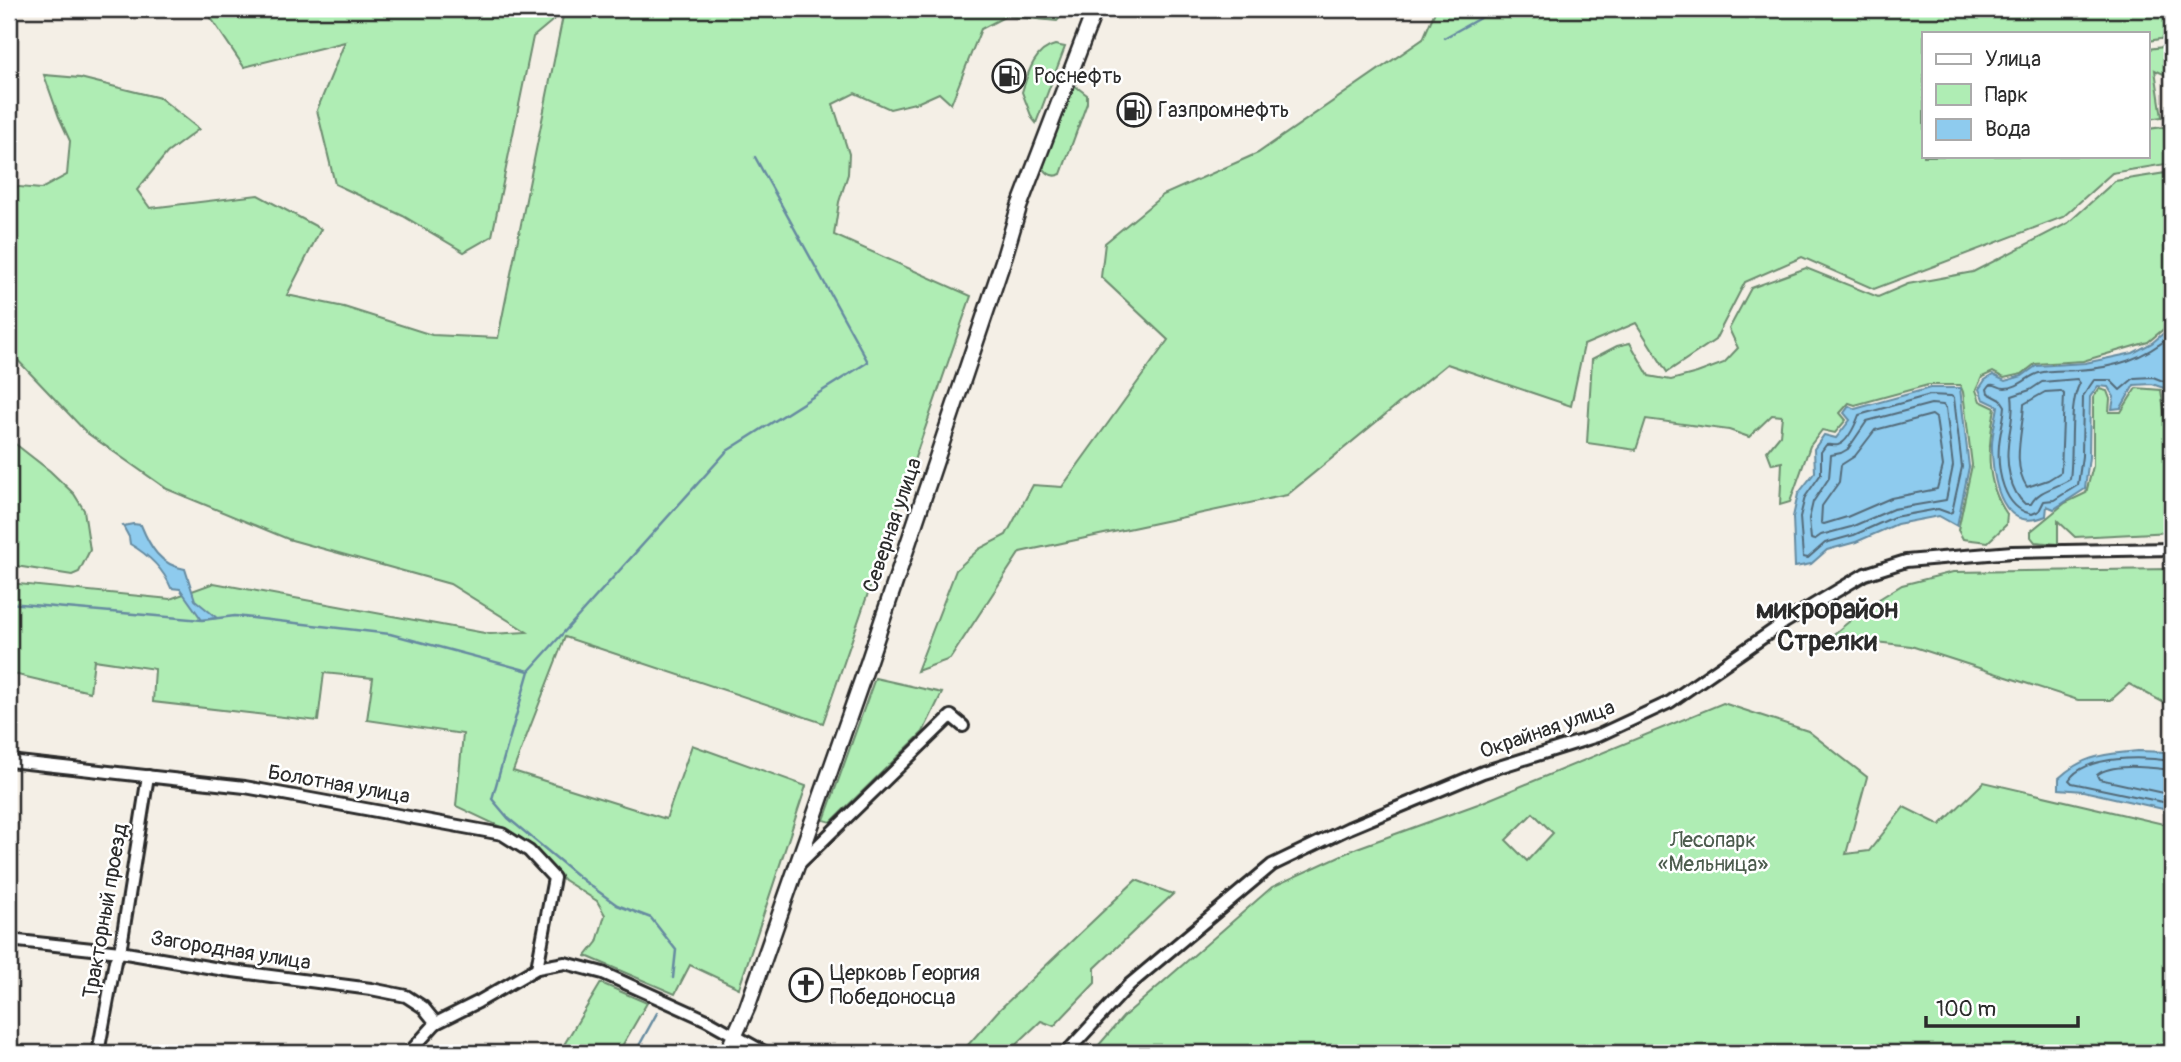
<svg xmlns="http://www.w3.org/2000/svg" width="2181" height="1062" font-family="Pangolin,sans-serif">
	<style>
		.green { fill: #afedb4; stroke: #6d8c70; stroke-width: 2; fill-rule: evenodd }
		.water { fill: #8ecbee; stroke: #668ba0; stroke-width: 2 }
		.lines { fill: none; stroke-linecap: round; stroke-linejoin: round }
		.shore { stroke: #536b79; stroke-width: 2 }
		.stream { stroke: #668ba0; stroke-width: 2.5 }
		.minor-casing { stroke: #2b2b2b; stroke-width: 16 }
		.secondary-casing { stroke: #2b2b2b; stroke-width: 19 }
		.minor { stroke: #fff; stroke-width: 10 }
		.secondary { stroke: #fff; stroke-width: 14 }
		.labels { text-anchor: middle; stroke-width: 5; stroke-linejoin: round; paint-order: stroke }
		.poi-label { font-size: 21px; fill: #2b2b2b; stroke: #fff; text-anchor: start }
		.street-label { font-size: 21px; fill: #2b2b2b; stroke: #fff }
		.park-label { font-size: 21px; fill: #4c5c4d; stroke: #fff }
		.district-label { font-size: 28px; font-weight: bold; fill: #2b2b2b; stroke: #fff }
	</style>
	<rect width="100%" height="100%" fill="#f4efe6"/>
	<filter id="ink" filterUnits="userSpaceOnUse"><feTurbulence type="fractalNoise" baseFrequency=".0143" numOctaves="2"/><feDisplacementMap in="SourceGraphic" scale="14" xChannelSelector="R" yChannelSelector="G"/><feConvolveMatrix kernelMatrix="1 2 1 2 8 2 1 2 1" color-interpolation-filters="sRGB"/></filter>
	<g filter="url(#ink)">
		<!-- green -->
		<g class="green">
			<path d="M213 9H1068L1057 21 1006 16 981 29 951 104 939 93 919 102 890 109 855 93 833 104 849 154 848 174 839 202 834 235 971 296 823 723 565 637 513 771 666 819 692 745 806 786 739 988 690 965 675 994 586 956 597 942 605 915 597 901 564 880 535 851 501 827 456 806 463 734 367 720 373 678 324 673 318 721 153 702 155 669 94 660 90 692 9 673V583L170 599 214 583 490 634 527 632 450 584 288 539 167 489 87 433 9 351V186L41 189 67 175 70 141 59 117 44 75 80 78 160 98 199 129 167 153 137 190 150 208 258 195 321 229 287 295 344 307 432 335 498 338 564 11 533 37 492 236 464 252 403 216 335 184 317 110 345 42 244 67 211 18Z"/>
			<path d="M1436 9H2172V37L2148 41V33H1924V156H2148V129L2172 126V163L2112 173 2063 217 1874 289 1802 257 1745 282 1715 340 1667 372 1636 323 1584 345 1571 406 1447 364 1287 495 1020 552 950 659 917 671 956 570 979 549 1006 535 1033 485 1062 487 1168 340 1101 277 1105 243 1163 195 1258 153 1423 39Z"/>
			<path d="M1055 45 1065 47 1036 123 1032 118 1022 92C1028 73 1034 50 1055 45Z"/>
			<path d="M2172 46V78L2155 70 2162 117 2148 119V49Z"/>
			<path d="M1074 85 1087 95V103L1061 174C1053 178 1047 174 1043 167Z"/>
			<path d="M2172 172V322L2148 342 2083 361 2035 364 2022 374 2004 378 1993 372 1982 377 1976 390 1980 401 1995 408C1988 446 1984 481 2007 514L2006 525 1988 542 1963 539 1958 530 1972 465 1963 392 1960 385H1928L1855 405 1849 403 1840 413 1846 420 1835 433 1822 430 1810 446 1790 502 1780 505 1782 462 1772 464 1767 451 1780 435 1782 416 1772 415 1749 437 1729 430 1646 419 1636 450 1587 443 1592 359 1617 346 1630 343 1649 376 1671 380 1697 373 1724 363 1738 348 1729 329 1751 288 1806 268 1878 297 1908 284 1973 272 2068 223 2115 181Z"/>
			<path d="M2136 388 2161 390 2165 417 2172 419V532L2075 537 2058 521V544L2035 542 2031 537V531L2065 503 2086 493 2093 466V398L2099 389 2107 391 2110 399 2109 412H2121Z"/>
			<path d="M9 439 50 471 74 494 84 510 90 550 79 572 72 575 16 566 9 556Z"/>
			<path d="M2172 569V707L2129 684 2111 700H2078L1911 646 1830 637 1871 604 1902 585 1953 572Z"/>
			<path d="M875 678 942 693 923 732 831 822 824 820Z"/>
			<path d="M1723 703 1808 731 1867 777 1846 854 1869 851 1904 807 1940 825 1984 782 2172 826V1053H1092L1123 1017 1272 887 1357 848 1478 804ZM1533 813 1553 833 1527 861 1506 840Z"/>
			<path d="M1136 880 1173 894 1095 968V983L1054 1026 1041 1021 1007 1053H969L967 1046 998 1011Z"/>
			<path d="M601 983 647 1003 618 1053H559Z"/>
		</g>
		<!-- water -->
		<g class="water">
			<path d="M2172 326V415L2168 414 2164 388 2152 384 2134 385 2121 408 2112 409 2114 397 2108 387 2098 386 2090 397 2089 457 2085 489 2054 509 2047 506 2046 516C2003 534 1993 483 1992 450 1991 436 1996 420 1998 406L1983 399 1979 389 1985 380 1993 375 2005 381 2022 376 2036 366 2085 363 2133 353 2152 343Z"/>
			<path d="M1930 388H1960L1969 467 1957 526 1939 516 1897 524 1856 542 1827 550 1811 564 1795 567 1793 517 1798 494 1815 472 1814 449 1824 435 1836 438 1850 420 1844 413 1849 406 1855 409Z"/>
			<path d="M133 524 141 525C150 547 160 565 185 569L195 600 217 618 202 620 180 589 171 588C163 568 147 554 130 544L129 537 123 526Z"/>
			<path d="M2138 751 2168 752 2172 758V811L2083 791 2059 789V778C2085 754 2104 755 2138 751Z"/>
		</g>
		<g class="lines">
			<!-- shore -->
			<g class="shore">
				<path d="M2172 335C2143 359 2115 368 2077 370 2066 371 2051 370 2039 373 2028 376 2019 388 2005 388 1998 388 1996 383 1990 385L1987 389 1988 393 2001 400 2005 406C2004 419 2000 432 1999 445 1997 470 2003 509 2032 514L2039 511 2044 501 2054 500 2078 485 2082 456 2083 396 2094 380H2110L2120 390 2134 378 2153 377 2168 383 2172 394"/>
				<path d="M2077 379 2080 383C2068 404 2074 452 2070 479 2057 488 2039 489 2031 504H2025C2010 491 2006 465 2008 446 2009 429 2015 414 2012 396L2030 390 2042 382Z"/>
				<path d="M2061 391 2064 394 2061 472 2048 480 2027 487C2011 463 2023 431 2024 404L2045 392Z"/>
				<path d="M1930 395 1951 396 1954 398 1962 467 1952 512 1949 513 1938 509 1894 517 1854 535 1825 543 1808 558 1803 557 1800 517 1805 497 1821 474V452L1826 445C1830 444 1834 446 1838 445 1848 442 1856 423 1859 415Z"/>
				<path d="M1931 404 1943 405 1946 408 1953 466 1946 500 1893 509 1851 527 1821 535 1814 540 1811 539 1809 519 1813 502 1829 478 1831 455 1841 453 1848 449 1867 421Z"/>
				<path d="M1932 415 1936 418 1943 466 1937 489 1891 498 1847 517 1824 524 1821 523 1822 506 1839 482 1841 465 1855 456 1875 430Z"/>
				<path d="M2172 761C2145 757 2086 754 2069 780L2072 783 2172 804"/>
				<path d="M2172 770C2153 768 2111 762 2097 775L2099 779 2172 795"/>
			</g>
			<!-- stream -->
			<g class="stream">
				<path d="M1444 38 1496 9"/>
				<path d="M9 603 202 620 235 616 390 634 529 671 492 799 508 818 584 881 617 905 651 918 676 950 673 978"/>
				<path d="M529 671 727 451 868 362 755 157"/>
				<path d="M635 1053 657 1013"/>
			</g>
			<defs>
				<g id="minor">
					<path d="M9 761 245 787 502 834 529 851 554 878 537 968"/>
					<path d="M798 865 951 716 963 726"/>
					<path d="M9 940 120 952 225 970 371 989 406 996 423 1007 436 1023"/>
					<path d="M98 1053 115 961 120 952 148 776"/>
					<path d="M409 1053 436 1023 478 1002 537 968 565 963 603 973 707 1020 766 1053"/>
					<path d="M1066 1053 1129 985 1272 865 1349 828 1483 772 1597 736 1670 702 1785 622 1865 574 1906 561 2012 552 2172 549"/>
				</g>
				<path id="secondary" d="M727 1053 747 1008 868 663 1003 261 1019 207 1095 9"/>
			</defs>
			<!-- minor casing -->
			<use href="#minor" class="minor-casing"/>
			<!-- secondary casing -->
			<use href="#secondary" class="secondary-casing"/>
			<!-- minor -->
			<use href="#minor" class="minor"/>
			<!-- secondary -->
			<use href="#secondary" class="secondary"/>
		</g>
	</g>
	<!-- icons -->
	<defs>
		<symbol id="fuel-ring" viewBox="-11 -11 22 22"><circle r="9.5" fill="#fff" stroke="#2b2b2b" stroke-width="1.5"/><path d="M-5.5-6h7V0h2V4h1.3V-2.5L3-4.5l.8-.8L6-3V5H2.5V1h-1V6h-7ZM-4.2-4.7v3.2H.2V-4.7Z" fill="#2b2b2b"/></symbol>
		<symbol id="church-ring" viewBox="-11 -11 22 22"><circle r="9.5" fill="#fff" stroke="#2b2b2b" stroke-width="1.5"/><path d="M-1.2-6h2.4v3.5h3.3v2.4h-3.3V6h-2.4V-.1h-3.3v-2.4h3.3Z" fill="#2b2b2b"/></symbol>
	</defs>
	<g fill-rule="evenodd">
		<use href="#fuel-ring" x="990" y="57" width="38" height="38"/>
		<use href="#fuel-ring" x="1115" y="91" width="38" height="38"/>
		<use href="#church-ring" x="787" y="966" width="38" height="38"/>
	</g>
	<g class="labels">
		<!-- poi labels -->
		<g class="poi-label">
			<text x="1034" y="83">Роснефть</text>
			<text x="1158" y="117">Газпромнефть</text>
			<text x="830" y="980">Церковь Георгия<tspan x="830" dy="24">Победоносца</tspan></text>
		</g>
		<!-- street labels -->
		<g class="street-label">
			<text transform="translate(892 525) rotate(-71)" y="7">Северная улица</text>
			<text transform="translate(1547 729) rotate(-19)" y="7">Окрайная улица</text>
			<text transform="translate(339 784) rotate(10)" y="7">Болотная улица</text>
			<text transform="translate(105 911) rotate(-80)" y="7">Тракторный проезд</text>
			<text transform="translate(231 950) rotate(9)" y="7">Загородная улица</text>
		</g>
		<!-- park labels -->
		<g class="park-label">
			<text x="1713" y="847">Лесопарк<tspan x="1713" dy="24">«Мельница»</tspan></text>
		</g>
		<!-- district labels -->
		<g class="district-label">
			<text x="1827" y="618">микрорайон<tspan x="1827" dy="32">Стрелки</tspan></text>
		</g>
	</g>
	<!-- margin -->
	<rect width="2181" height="1062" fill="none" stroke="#fff" stroke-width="35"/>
	<rect x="18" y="18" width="2146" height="1027" fill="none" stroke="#2b2b2b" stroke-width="2.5" filter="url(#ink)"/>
	<!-- legend -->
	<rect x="1922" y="32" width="228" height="126" fill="#ffffff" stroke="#aaaaaa" stroke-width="2"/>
	<rect x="1936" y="54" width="35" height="10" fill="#ffffff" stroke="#aaaaaa" stroke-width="2"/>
	<text x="1985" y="66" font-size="21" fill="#2b2b2b">Улица</text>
	<rect x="1936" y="84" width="35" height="21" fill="#afedb4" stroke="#aaaaaa" stroke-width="2"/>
	<text x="1985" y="102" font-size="21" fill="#2b2b2b">Парк</text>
	<rect x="1936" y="119" width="35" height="21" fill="#8ecbee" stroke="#aaaaaa" stroke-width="2"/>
	<text x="1985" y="136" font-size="21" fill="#2b2b2b">Вода</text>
	<!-- scale -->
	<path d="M1926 1016v10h152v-10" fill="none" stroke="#2b2b2b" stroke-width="3.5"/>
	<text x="1936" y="1016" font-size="21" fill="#2b2b2b" stroke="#ffffff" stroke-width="5" paint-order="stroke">100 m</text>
</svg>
